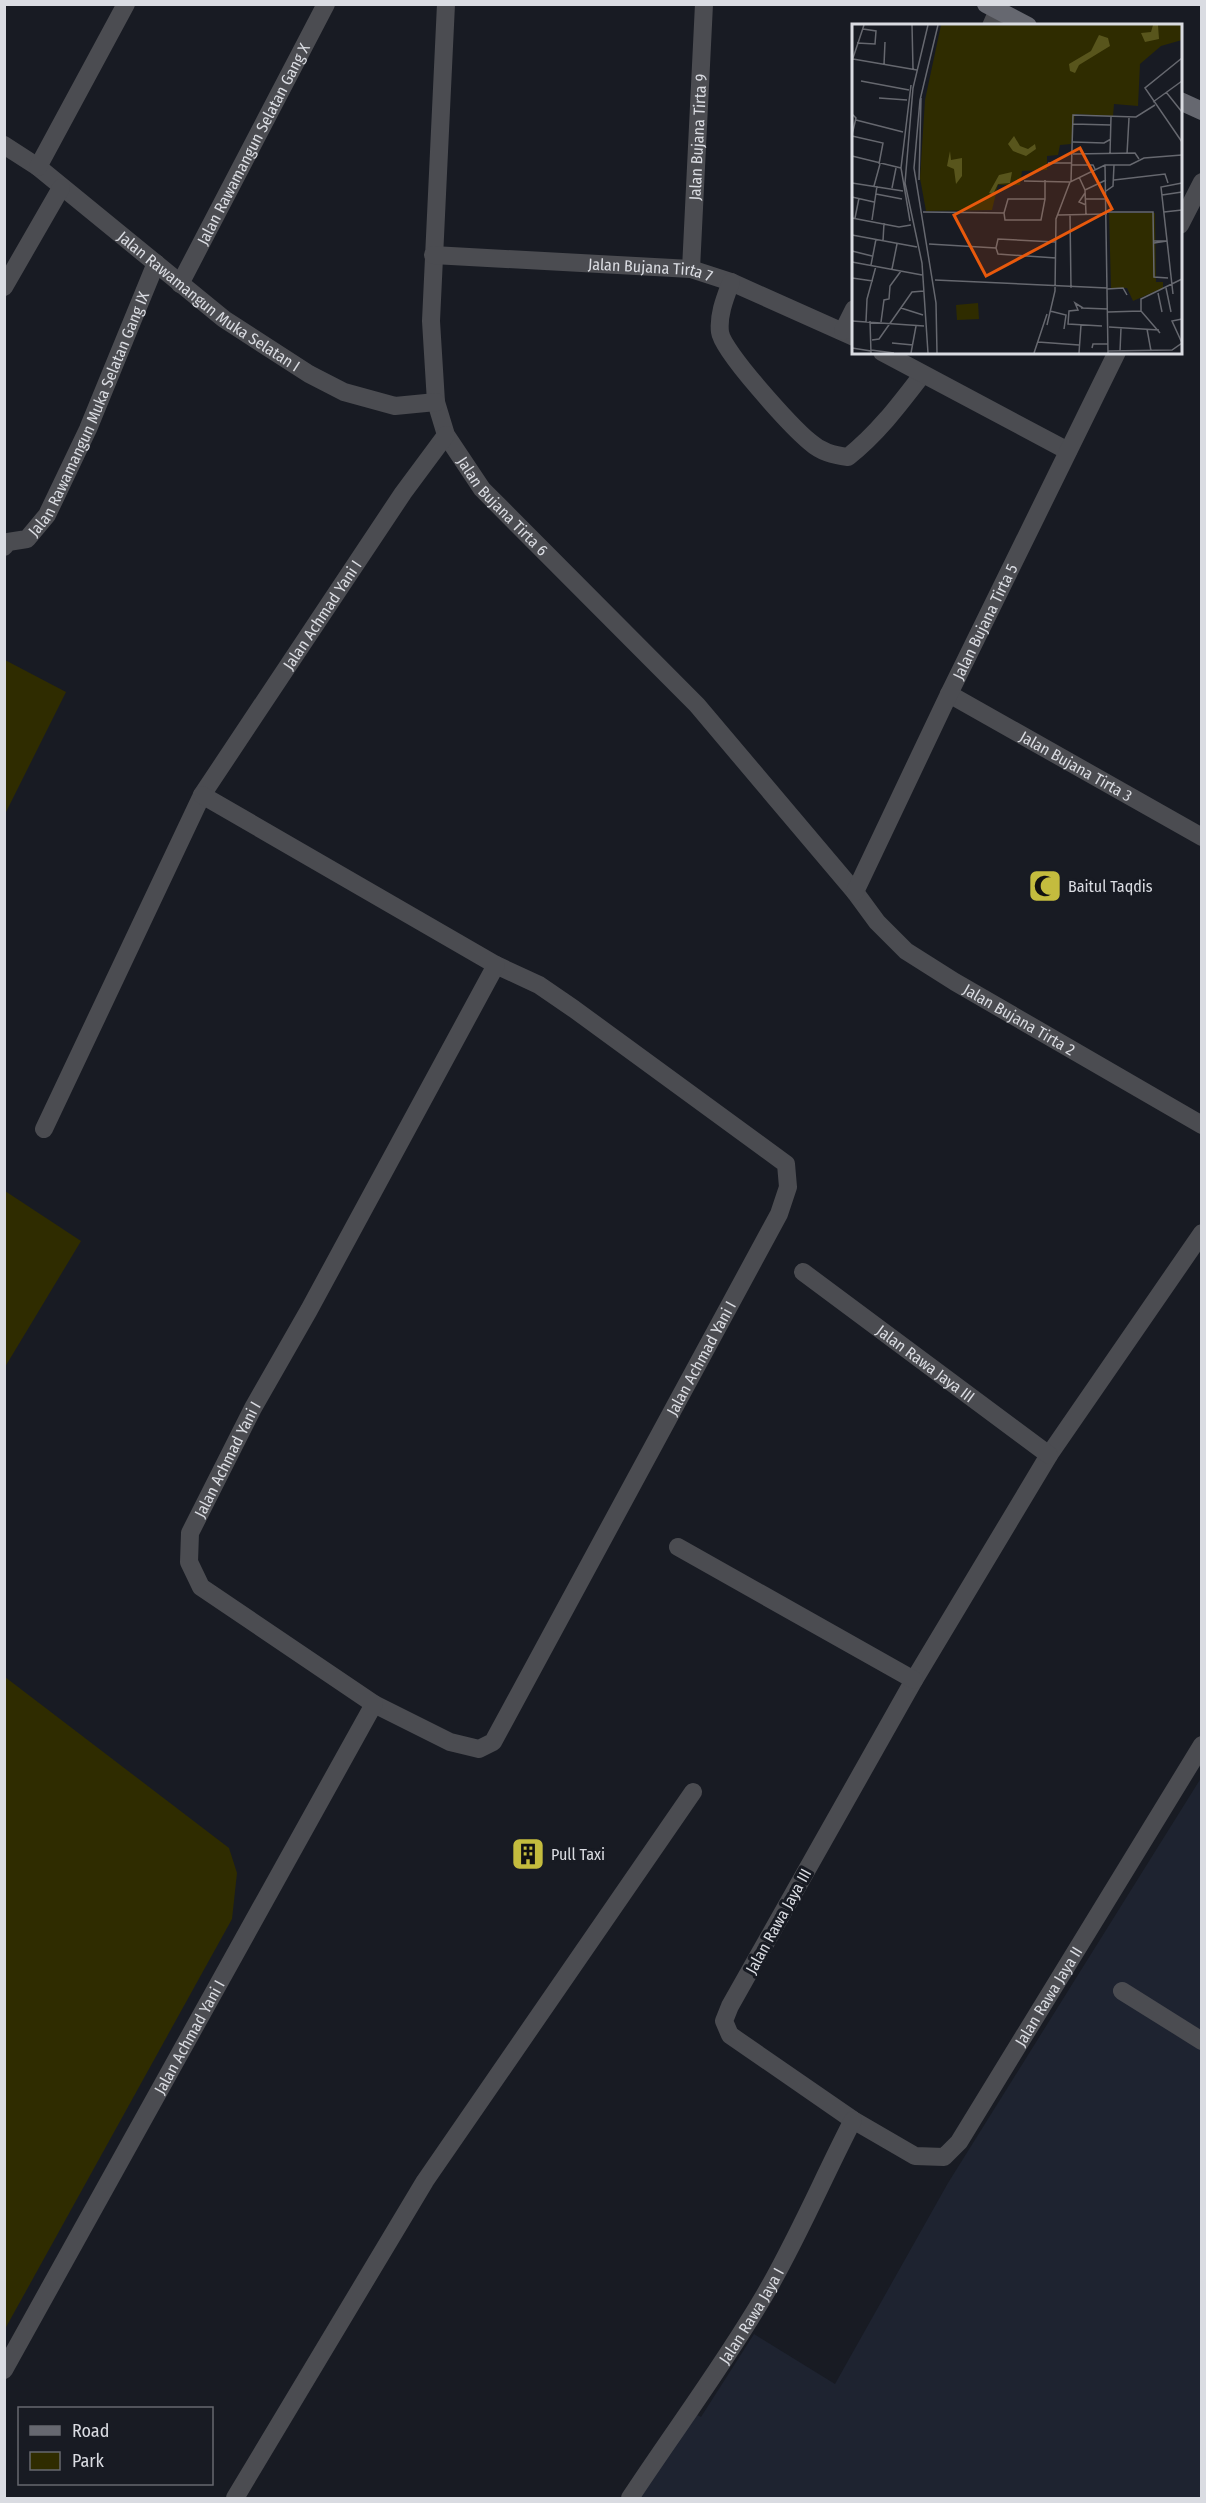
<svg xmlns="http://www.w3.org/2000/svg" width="1206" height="2503" font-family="'Fira Sans Condensed',sans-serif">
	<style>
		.built { fill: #1e2330 }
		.green { fill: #2f2c00 }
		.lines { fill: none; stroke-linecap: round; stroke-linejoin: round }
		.lane { stroke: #4b4c51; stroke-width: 18 }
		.street { stroke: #4b4c51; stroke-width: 18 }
		.secondary { stroke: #666870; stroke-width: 18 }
		.labels { text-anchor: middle; stroke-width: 6; stroke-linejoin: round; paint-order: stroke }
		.street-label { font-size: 16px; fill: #dadce2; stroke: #181b23 }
		.poi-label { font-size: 16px; fill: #dadce2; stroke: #181b23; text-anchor: start }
		.inset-road { fill: none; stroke: #66686f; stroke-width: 1.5 }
		.view { fill: #e8590c; fill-opacity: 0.15; stroke: #e8590c; stroke-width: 3 }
		.inset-edge { fill: none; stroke: #dadce2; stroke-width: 3 }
	</style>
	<rect width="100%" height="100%" fill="#181b23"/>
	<!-- built -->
	<path class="built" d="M1201 1778V2498H639L692 2412 701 2417 754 2334 835 2384 948 2183Z"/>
	<!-- green -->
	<g class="green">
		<path d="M5 660 66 692 5 814Z"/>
		<path d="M5 1191 81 1241 5 1367Z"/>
		<path d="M5 1677 229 1848 237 1873 232 1919 5 2329Z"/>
	</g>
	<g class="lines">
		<!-- lane -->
		<g class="lane">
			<path d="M1122 1991 1202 2041"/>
			<path d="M235 2498 425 2181 693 1792"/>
		</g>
		<!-- street -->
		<g class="street">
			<path id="s1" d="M446 4 431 321 436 402 446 435 482 489 697 705 855 892 877 922 906 951 955 982 1202 1125"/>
			<path d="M991 26 998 10"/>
			<path id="s2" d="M4 145 38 167 224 319 309 374 344 392 395 406 436 402"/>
			<path d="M38 167 126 4"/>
			<path d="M1180 225 1202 182"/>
			<path id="s3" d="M433 255 691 269 731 282 854 337"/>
			<path id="s4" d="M691 269 704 4"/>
			<path d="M731 282C725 298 718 315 720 332 722 351 792 427 810 442 821 452 833 455 848 457 878 433 899 405 922 375"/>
			<path id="s5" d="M180 284 326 4"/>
			<path d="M4 287 61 188"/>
			<path d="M843 331 854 309"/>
			<path d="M882 352 1068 451"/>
			<path id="s6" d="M4 547 8 542 27 539 47 515 88 429 156 263"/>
			<path id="s7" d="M949 694 1202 837"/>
			<path id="s8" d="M855 892 949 694 1117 352"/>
			<path id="s9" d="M44 1129 202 795 403 493 446 435"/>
			<path id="s10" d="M1202 1233 1049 1455 914 1680 730 2006 724 2021 730 2035 853 2120 915 2156 944 2157 959 2142 1202 1745"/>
			<path id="s11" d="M803 1272 1049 1455"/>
			<path d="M678 1547 914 1680"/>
			<path id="s12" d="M374 1704 450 1742 479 1749 493 1742 779 1214 788 1187 786 1164 574 1009 539 985 496 965"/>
			<path id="s13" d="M4 2370 374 1704 201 1587 189 1562 190 1533 253 1408 309 1310 496 965 202 795"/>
			<path id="s14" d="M630 2498C674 2431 723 2366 764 2296 797 2240 823 2178 853 2120"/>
		</g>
		<!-- secondary -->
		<g class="secondary">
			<path d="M986 4 1028 26"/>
			<path d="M1180 101 1202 111"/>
		</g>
	</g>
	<!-- icons -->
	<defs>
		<symbol id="mosque-square" viewBox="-11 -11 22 22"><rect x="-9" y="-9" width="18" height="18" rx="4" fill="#c4bc3e" stroke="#181b23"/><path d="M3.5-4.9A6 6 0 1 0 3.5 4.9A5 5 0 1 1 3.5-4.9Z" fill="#111"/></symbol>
		<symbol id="building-square" viewBox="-11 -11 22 22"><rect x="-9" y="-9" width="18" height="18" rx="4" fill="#c4bc3e" stroke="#181b23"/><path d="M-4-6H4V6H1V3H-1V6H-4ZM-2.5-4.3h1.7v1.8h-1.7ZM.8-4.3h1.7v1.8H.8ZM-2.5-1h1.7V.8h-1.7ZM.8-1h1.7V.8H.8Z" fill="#111"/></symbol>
	</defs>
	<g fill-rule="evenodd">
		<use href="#mosque-square" x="1026" y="867" width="38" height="38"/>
		<use href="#building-square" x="509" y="1835" width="38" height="38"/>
	</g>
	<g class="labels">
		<!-- street labels -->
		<g class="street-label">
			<text dy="6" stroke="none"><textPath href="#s4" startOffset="132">Jalan Bujana Tirta 9</textPath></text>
			<text dy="6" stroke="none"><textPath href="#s5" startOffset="158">Jalan Rawamangun Selatan Gang X</textPath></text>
			<text dy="6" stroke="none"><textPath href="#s3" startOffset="218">Jalan Bujana Tirta 7</textPath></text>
			<text dy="6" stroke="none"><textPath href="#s2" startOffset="258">Jalan Rawamangun Muka Selatan I</textPath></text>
			<text dy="6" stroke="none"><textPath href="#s6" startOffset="166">Jalan Rawamangun Muka Selatan Gang IX</textPath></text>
			<text dy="6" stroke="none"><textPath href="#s1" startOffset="524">Jalan Bujana Tirta 6</textPath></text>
			<text dy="6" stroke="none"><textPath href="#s9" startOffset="586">Jalan Achmad Yani I</textPath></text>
			<text dy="6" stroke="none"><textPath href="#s8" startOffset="300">Jalan Bujana Tirta 5</textPath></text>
			<text dy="6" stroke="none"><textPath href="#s7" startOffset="146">Jalan Bujana Tirta 3</textPath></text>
			<text dy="6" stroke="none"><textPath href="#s1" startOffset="1258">Jalan Bujana Tirta 2</textPath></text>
			<text dy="6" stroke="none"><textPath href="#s12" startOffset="567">Jalan Achmad Yani I</textPath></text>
			<text dy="6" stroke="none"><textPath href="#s11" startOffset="153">Jalan Rawa Jaya III</textPath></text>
			<text dy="6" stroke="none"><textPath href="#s13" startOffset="1110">Jalan Achmad Yani I</textPath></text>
			<text transform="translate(778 1921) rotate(-61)" y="6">Jalan Rawa Jaya III</text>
			<text dy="6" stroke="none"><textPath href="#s10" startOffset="1380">Jalan Rawa Jaya II</textPath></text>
			<text dy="6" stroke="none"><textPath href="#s13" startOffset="381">Jalan Achmad Yani I</textPath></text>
			<text dy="6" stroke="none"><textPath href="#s14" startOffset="219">Jalan Rawa Jaya I</textPath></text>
		</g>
		<!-- poi labels -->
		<g class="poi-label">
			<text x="1068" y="892">Baitul Taqdis</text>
			<text x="551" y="1860">Pull Taxi</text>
		</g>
	</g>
	<!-- overview -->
	<g transform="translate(852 24)">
		<rect width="330" height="330" fill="#181b23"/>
		<path d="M89 1H330V16L309 22 288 40 286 82 262 80 261 92 223 90 219 120 208 121 206 131 195 132V146L170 147 168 161H146L140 186 74 187 68 154 73 76ZM257 189H303L304 258H311V264L281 277 275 264H259ZM126 279 127 295 105 296 104 281Z" fill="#2f2c00"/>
		<path d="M301 1H306L307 15 293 18 289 9 299 8ZM247 11 256 14 258 22 227 41 223 49 218 47 217 40 239 27ZM162 112 168 122 176 125 183 120 184 125 174 132 161 127 156 120ZM98 127 99 136 110 134V152L104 160 102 145 95 142ZM160 148 158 159 146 160 141 170 137 169 147 151Z" fill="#58551c"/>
		<path class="inset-road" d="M60 1 61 45M76 1 61 64 53 159 70 239 76 329M5 19 23 20 24 7 11 5M330 34 293 64 330 118M1 35 65 46M0 37 12 1M32 41 33 18M9 57 57 66M314 68 330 88M27 74 55 76M301 78 330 57M0 90 4 94 0 111M4 96 51 108M221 100 259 101M0 112 31 119 27 140M221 118 252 119 259 115M221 130 283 129 287 135M258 130 259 93M275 130 277 94M0 132 49 144M196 139H219M219 141H241L243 145M253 141 256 329M227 153 233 166 234 190M67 156 69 74M262 156 313 150 316 159M172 157 218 158M219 157 221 91 284 93 303 81M0 159 51 167M22 162 28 140M40 164 44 144M233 166 254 156M254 167 261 162 262 141M233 169 227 178 234 181M24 170 50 175M310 171 330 168M0 173 22 178M234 175H254M71 188 152 189 156 175H193V156M255 188H301L302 253 316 254M312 188 330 186M152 189 153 196H189L193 175M206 191 255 190M218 191 219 264M0 194 47 203 59 201M3 194 7 174M20 196 25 162M58 197 49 144 59 61M0 211 65 223M31 217 32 199M302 217H315L302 219M77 220 144 224M144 224 146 215 203 218M144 224 146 230 204 234M0 227 20 232M0 238 70 251M19 241 24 215M40 245 45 220M0 254 21 257M83 256 255 264M314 264 319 288M255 265 271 264 275 271M306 269 310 288M321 270 309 163 330 159M49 284 71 291M229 284 256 285M231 284 223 279 226 286 217 287 216 300 250 302M198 287 214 291 212 305M256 288 289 287M0 297 72 302M18 297 19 329M14 298 15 275 24 242M29 298 32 276 37 275 38 262 49 247M195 301 203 267 204 195 218 158 253 141H278L292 134 330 131M257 303 307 306M295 305 299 327M308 309 289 287V275L330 255M20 316 27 315 60 268 72 267M186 318 227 321M40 319 61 321M0 324 19 327M240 324 241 320H256M19 326 42 329M256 327 320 326 330 319 320 297 330 295M268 327 269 304M59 329 64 302M85 329 84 279 62 144 68 76 86 1M182 329 195 290M227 329 229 301"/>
		<path class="view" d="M228 124 260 185 134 252 102 191Z"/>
		<rect width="330" height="330" class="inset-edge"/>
	</g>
	<!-- border -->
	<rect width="1206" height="2503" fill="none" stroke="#dadce2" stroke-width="12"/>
	<!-- legend -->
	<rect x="18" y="2407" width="195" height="78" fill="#181b23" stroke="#66686f" stroke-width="1.5"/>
	<rect x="30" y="2426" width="30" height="9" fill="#666870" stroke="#66686f" stroke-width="1.5"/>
	<text x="72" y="2437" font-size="18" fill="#dadce2">Road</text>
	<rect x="30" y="2452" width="30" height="18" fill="#2f2c00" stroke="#66686f" stroke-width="1.5"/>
	<text x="72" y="2467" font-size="18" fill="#dadce2">Park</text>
</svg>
